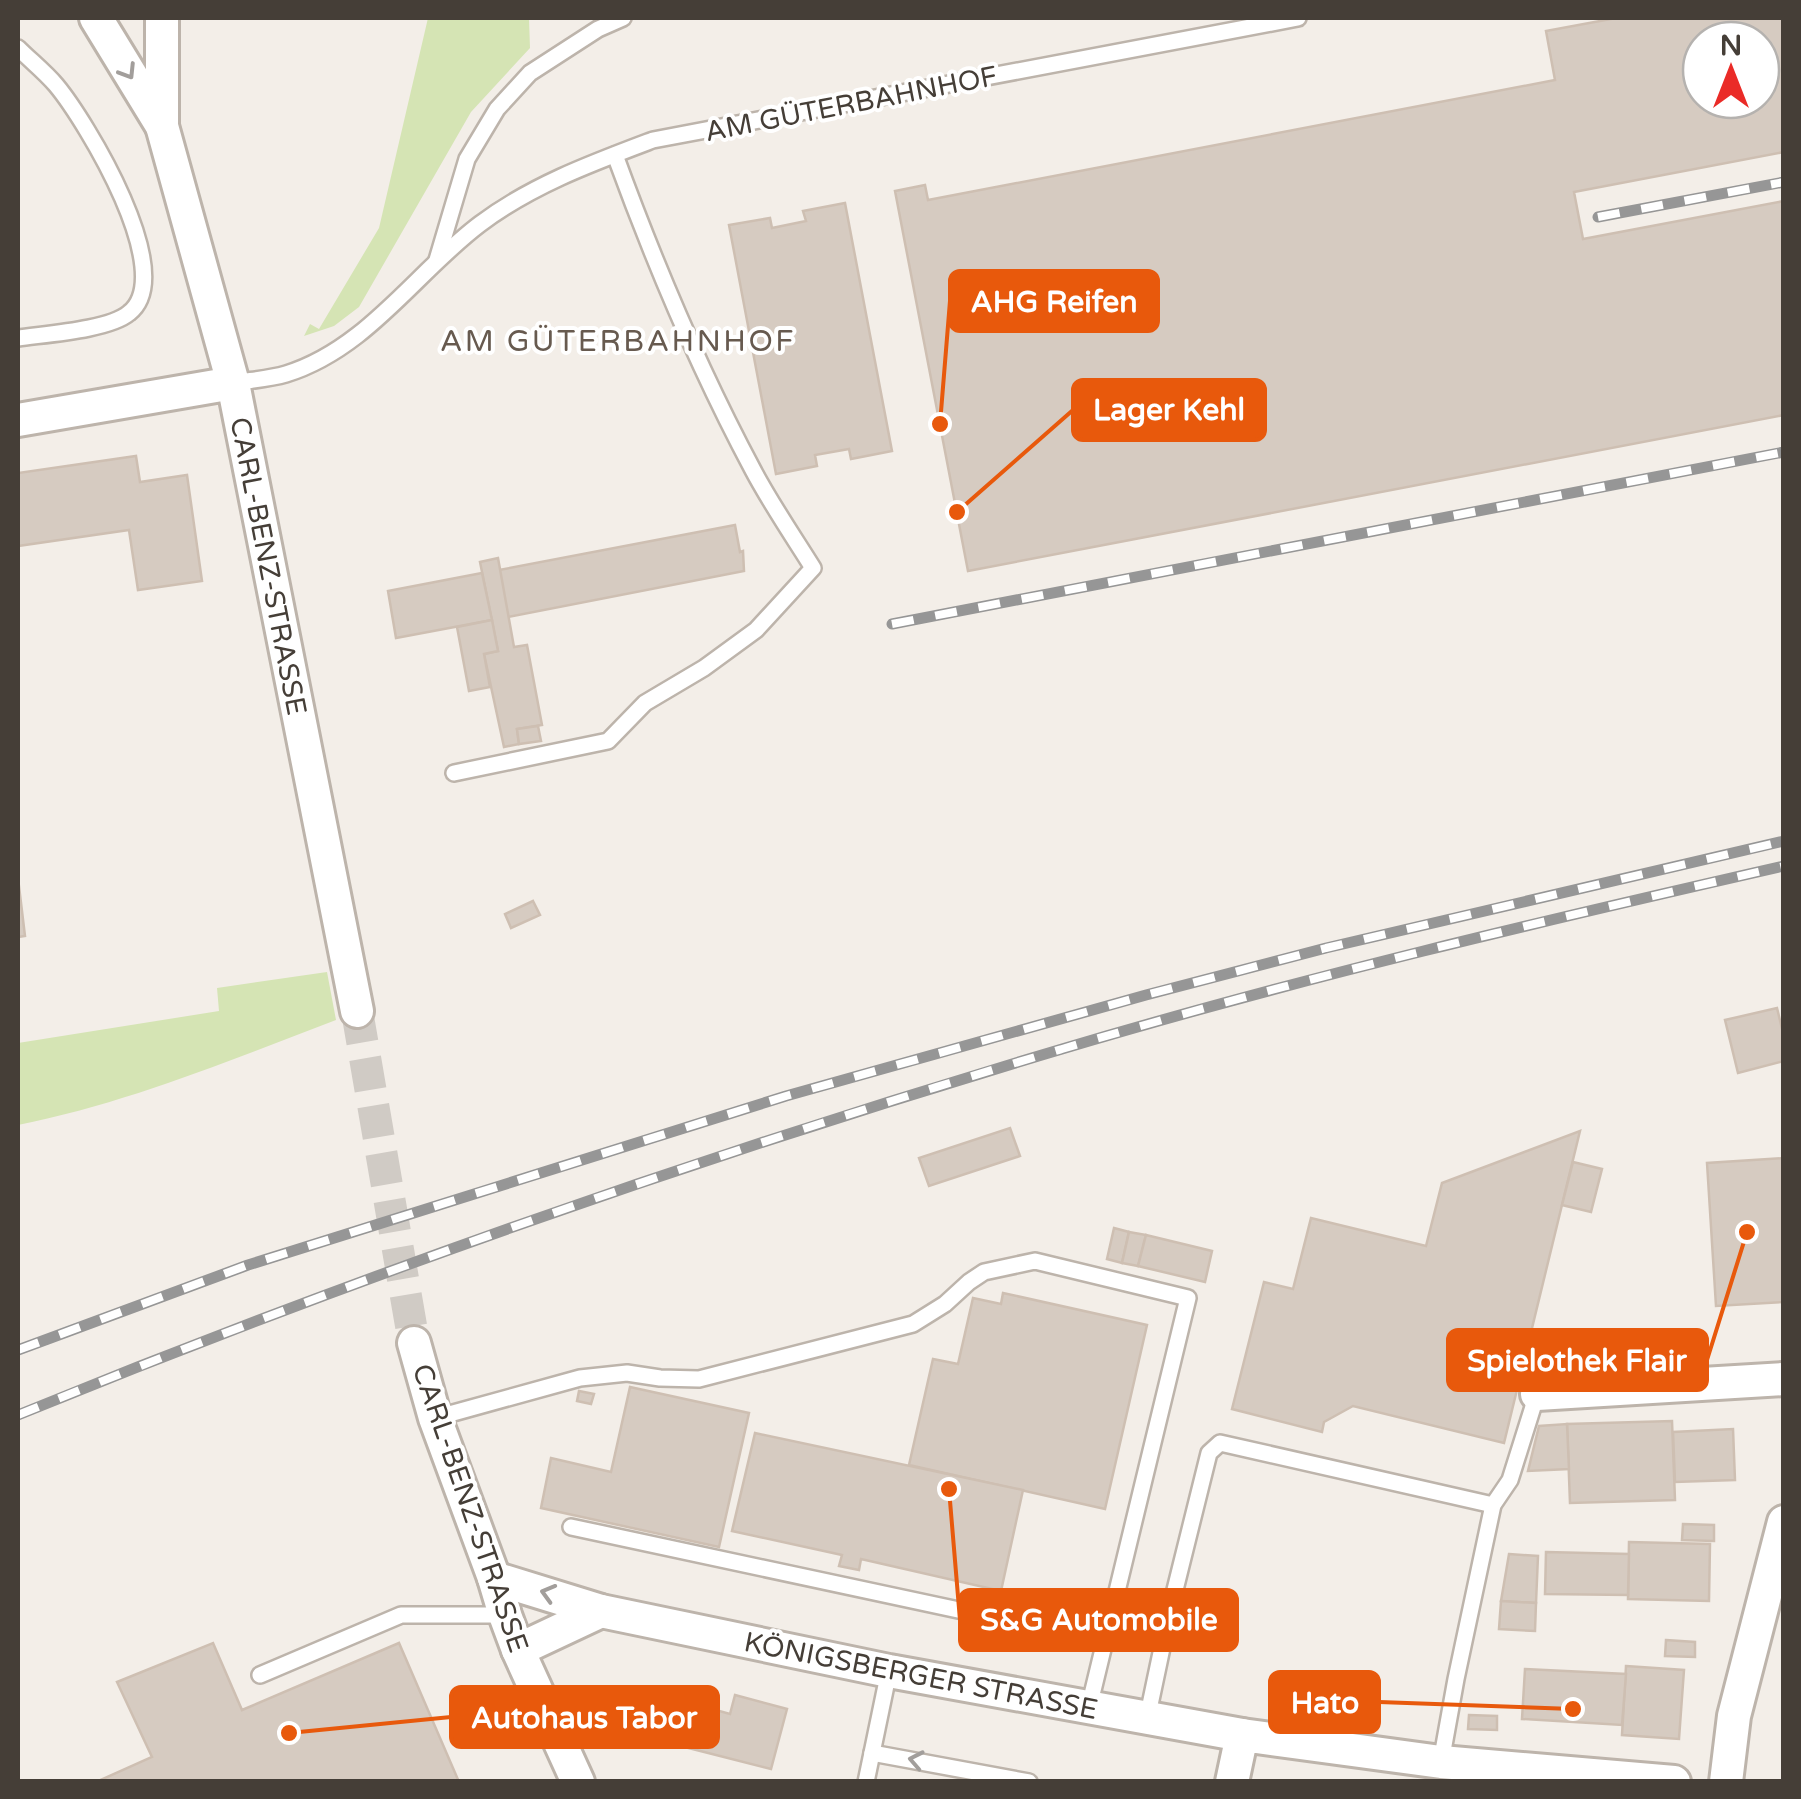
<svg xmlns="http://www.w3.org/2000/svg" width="1801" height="1799" font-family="'Varela Round',sans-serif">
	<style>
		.green { fill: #d5e4b4 }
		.building { fill: #d6cbc1; stroke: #cebfb2; stroke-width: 2.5; fill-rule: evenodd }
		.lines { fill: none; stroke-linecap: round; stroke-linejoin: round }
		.minor-tunnel { stroke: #d0cbc5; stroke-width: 32; stroke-dasharray: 32 16; stroke-linecap: butt }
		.service-casing { stroke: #bdb4ab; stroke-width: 20 }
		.minor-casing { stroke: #bdb4ab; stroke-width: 38 }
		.service { stroke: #fff; stroke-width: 15 }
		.minor { stroke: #fff; stroke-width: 32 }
		.rail-casing { stroke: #969696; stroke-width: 11 }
		.rail { stroke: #fff; stroke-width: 8; stroke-dasharray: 22; stroke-linecap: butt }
		.oneway { stroke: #a29e9b }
		.labels { text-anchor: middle; stroke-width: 8; stroke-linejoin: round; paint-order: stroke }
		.street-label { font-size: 28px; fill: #453e37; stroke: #fff }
		.neighbourhood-label { font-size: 30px; letter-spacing: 2.5px; fill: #675a4f; stroke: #fff }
		.leader { fill: none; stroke: #e8590c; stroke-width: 4 }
		.callout-dot { fill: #e8590c; stroke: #fff; stroke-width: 4 }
		.callout { fill: #e8590c; stroke: #e8590c; stroke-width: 4 }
		.callout-label { font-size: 30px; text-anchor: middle; font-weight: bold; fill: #fff }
	</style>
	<rect width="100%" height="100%" fill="#f3eee8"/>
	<!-- green -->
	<g class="green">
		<path d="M428 18H529L530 48 471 112 359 307 334 326 304 336 310 324 319 329 379 228Z"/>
		<path d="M327 972 336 1020C231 1060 128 1103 18 1125V1043L219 1011 217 988Z"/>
	</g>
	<!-- building -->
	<g class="building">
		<path d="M1616 18H1784V152L1574 192 1583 239 1784 201V415L968 571 895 191 925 185 928 200 1555 80 1546 31ZM1701 40H1761V100H1701Z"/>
		<path d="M845 203 892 451 851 459 849 449 815 455 817 466 776 474 729 225 770 218 772 228 806 221 803 211Z"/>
		<path d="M136 456 140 482 187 475 202 581 138 590 129 530 18 546V473Z"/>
		<path d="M735 525 740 552 743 551 744 571 508 617 499 570Z"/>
		<path d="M498 558 514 647 527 645 542 725 517 729 519 744 504 747 484 654 498 651 480 562Z"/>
		<path d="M482 573 492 620 396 638 388 591Z"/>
		<path d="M492 620 498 651 484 654 490 687 469 691 457 627Z"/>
		<path d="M538 726 541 741 519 744 517 729Z"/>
		<path d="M18 878 25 936 18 937Z"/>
		<path d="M533 901 540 915 511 928 505 914Z"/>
		<path d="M1777 1008 1784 1037V1061L1738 1073 1725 1020Z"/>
		<path d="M1010 1128 1020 1156 929 1186 919 1158Z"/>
		<path d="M1580 1131 1504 1443 1353 1406 1324 1422 1322 1432 1232 1409 1264 1282 1293 1289 1311 1218 1426 1246 1442 1183Z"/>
		<path d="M1784 1158V1302L1716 1306 1707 1163Z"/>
		<path d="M1573 1162 1602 1169 1591 1212 1562 1205Z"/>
		<path d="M1114 1228 1129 1232 1122 1263 1107 1259Z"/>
		<path d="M1129 1232 1146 1235 1138 1266 1122 1263Z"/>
		<path d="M1146 1235 1212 1251 1205 1282 1138 1266Z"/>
		<path d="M1003 1293 1147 1325 1105 1509 909 1465 933 1359 958 1364 973 1298 1001 1304Z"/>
		<path d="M630 1387 749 1413 719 1547 541 1508 551 1458 611 1472Z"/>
		<path d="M579 1391 594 1394 591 1404 577 1401Z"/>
		<path d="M1672 1421 1675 1500 1570 1503 1567 1424Z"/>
		<path d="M1567 1424 1569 1469 1528 1471 1539 1426Z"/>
		<path d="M1733 1429 1735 1480 1675 1482 1673 1432Z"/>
		<path d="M755 1433 1023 1490 1001 1591 861 1559 859 1570 839 1566 842 1555 732 1531Z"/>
		<path d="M1683 1524 1714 1525V1541L1682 1540Z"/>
		<path d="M1629 1542 1710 1544 1709 1601 1628 1599Z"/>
		<path d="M1546 1552 1629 1554 1628 1595 1545 1594Z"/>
		<path d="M1509 1554 1538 1556 1536 1603 1501 1601Z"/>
		<path d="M1501 1601 1536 1603 1535 1631 1499 1629Z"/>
		<path d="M1666 1640 1695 1642V1657L1665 1656Z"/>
		<path d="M213 1643 242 1710 399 1643 459 1782H96L152 1757 117 1682Z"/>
		<path d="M1626 1666 1684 1670 1679 1739 1622 1735Z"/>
		<path d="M1525 1669 1626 1674 1622 1725 1522 1719Z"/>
		<path d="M735 1695 787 1709 771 1769 669 1743 680 1700 730 1714Z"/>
		<path d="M1469 1715 1497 1716V1730L1468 1729Z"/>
	</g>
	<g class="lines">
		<!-- minor-tunnel -->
		<path class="minor-tunnel" d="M357 1011 414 1343"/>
		<defs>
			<g id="service">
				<path d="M18 48C30 60 45 72 56 85 86 121 179 274 129 313 109 330 45 334 18 338"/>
				<path d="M437 260 467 159 497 109 530 73 598 29 623 18"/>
				<path d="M233 383C251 380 269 379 286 374 367 349 416 272 480 224 532 185 592 163 653 140L1298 18"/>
				<path d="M454 773 608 741 645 703 704 668 756 630 813 568C793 536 771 504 753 470 699 369 654 262 615 155"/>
				<path d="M435 1418 580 1378 627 1373 660 1378 699 1379 913 1324 945 1304 969 1282 984 1272 1035 1261 1188 1298 1089 1707"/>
				<path d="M571 1527 1103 1641"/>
				<path d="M260 1675 401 1615H504"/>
				<path d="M1147 1719 1170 1610 1209 1453 1220 1443 1493 1505"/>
				<path d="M872 1753 1029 1782"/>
				<path d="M1441 1762 1456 1679 1493 1505 1510 1480 1537 1394"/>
				<path d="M866 1782 889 1671"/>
			</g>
			<g id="minor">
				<path d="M96 18 162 126"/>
				<path d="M162 18V126L233 383 357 1011"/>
				<path d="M18 420 233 383"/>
				<path d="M414 1343 435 1418 494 1578 505 1615 518 1650 578 1782"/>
				<path d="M1537 1394 1784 1379"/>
				<path d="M494 1578 601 1611 889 1671 1242 1735"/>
				<path d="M518 1650 601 1611"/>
				<path d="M1232 1782 1242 1735 1441 1762 1674 1782"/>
				<path d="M1726 1782 1734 1716 1784 1522"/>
			</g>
		</defs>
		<!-- service casing -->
		<use href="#service" class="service-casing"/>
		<!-- minor casing -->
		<use href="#minor" class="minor-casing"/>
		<!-- service -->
		<use href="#service" class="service"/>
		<!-- minor -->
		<use href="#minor" class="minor"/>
		<defs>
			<g id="rail">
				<path d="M1598 217 1784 182"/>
				<path d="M892 624 1784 452"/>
				<path d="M18 1350 248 1265 786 1096 1146 995 1326 948 1784 841"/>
				<path d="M18 1415C359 1276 708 1154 1062 1049 1300 978 1542 921 1784 866"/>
			</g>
		</defs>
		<!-- rail casing -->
		<use href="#rail" class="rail-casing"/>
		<!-- rail -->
		<use href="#rail" class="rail"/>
	</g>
	<!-- one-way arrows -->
	<defs><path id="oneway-chevron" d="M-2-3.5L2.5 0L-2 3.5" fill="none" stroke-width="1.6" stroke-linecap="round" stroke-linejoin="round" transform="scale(2.5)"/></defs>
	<g class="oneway">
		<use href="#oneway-chevron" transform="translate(128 72) rotate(58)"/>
		<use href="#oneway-chevron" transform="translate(548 1593) rotate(-164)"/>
		<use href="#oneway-chevron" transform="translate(916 1760) rotate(-169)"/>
	</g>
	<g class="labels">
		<!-- street labels -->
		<g class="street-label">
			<text transform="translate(851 103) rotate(-11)" y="10">AM GÜTERBAHNHOF</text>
			<text transform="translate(269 566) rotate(79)" y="10">CARL-BENZ-STRASSE</text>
			<text transform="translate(471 1508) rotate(71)" y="10">CARL-BENZ-STRASSE</text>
			<text transform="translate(921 1675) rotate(11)" y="10">KÖNIGSBERGER STRASSE</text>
		</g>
		<!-- neighbourhood labels -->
		<g class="neighbourhood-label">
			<text x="618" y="351">AM GÜTERBAHNHOF</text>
		</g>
	</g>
	<!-- callouts -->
	<path class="leader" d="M940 424L950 301M957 512L1073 410M1747 1232L1707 1360M949 1489L960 1620M1573 1709L1379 1702M289 1733L451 1717"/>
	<g class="callout-dot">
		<circle cx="940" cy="424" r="10"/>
		<circle cx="957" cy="512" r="10"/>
		<circle cx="1747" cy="1232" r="10"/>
		<circle cx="949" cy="1489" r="10"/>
		<circle cx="1573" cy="1709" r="10"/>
		<circle cx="289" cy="1733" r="10"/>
	</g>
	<g class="callout">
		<rect x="950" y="271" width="208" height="60" rx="10"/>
		<rect x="1073" y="380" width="192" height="60" rx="10"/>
		<rect x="1448" y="1330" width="259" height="60" rx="10"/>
		<rect x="960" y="1590" width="277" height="60" rx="10"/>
		<rect x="1270" y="1672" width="109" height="60" rx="10"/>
		<rect x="451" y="1687" width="267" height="60" rx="10"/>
	</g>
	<g class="callout-label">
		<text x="1054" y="312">AHG Reifen</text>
		<text x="1169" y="420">Lager Kehl</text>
		<text x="1577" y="1371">Spielothek Flair</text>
		<text x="1099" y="1630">S&amp;G Automobile</text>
		<text x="1325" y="1713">Hato</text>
		<text x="584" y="1728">Autohaus Tabor</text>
	</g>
	<!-- border -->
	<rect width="1801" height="1799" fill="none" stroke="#453e37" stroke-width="40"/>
	<!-- north arrow -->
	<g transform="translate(1731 70)"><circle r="48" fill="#ffffff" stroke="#b5b2af" stroke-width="2.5"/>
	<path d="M0-8L18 38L0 25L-18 38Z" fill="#ea2b27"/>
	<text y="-15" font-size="28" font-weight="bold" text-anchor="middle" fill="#453e37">N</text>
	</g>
</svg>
